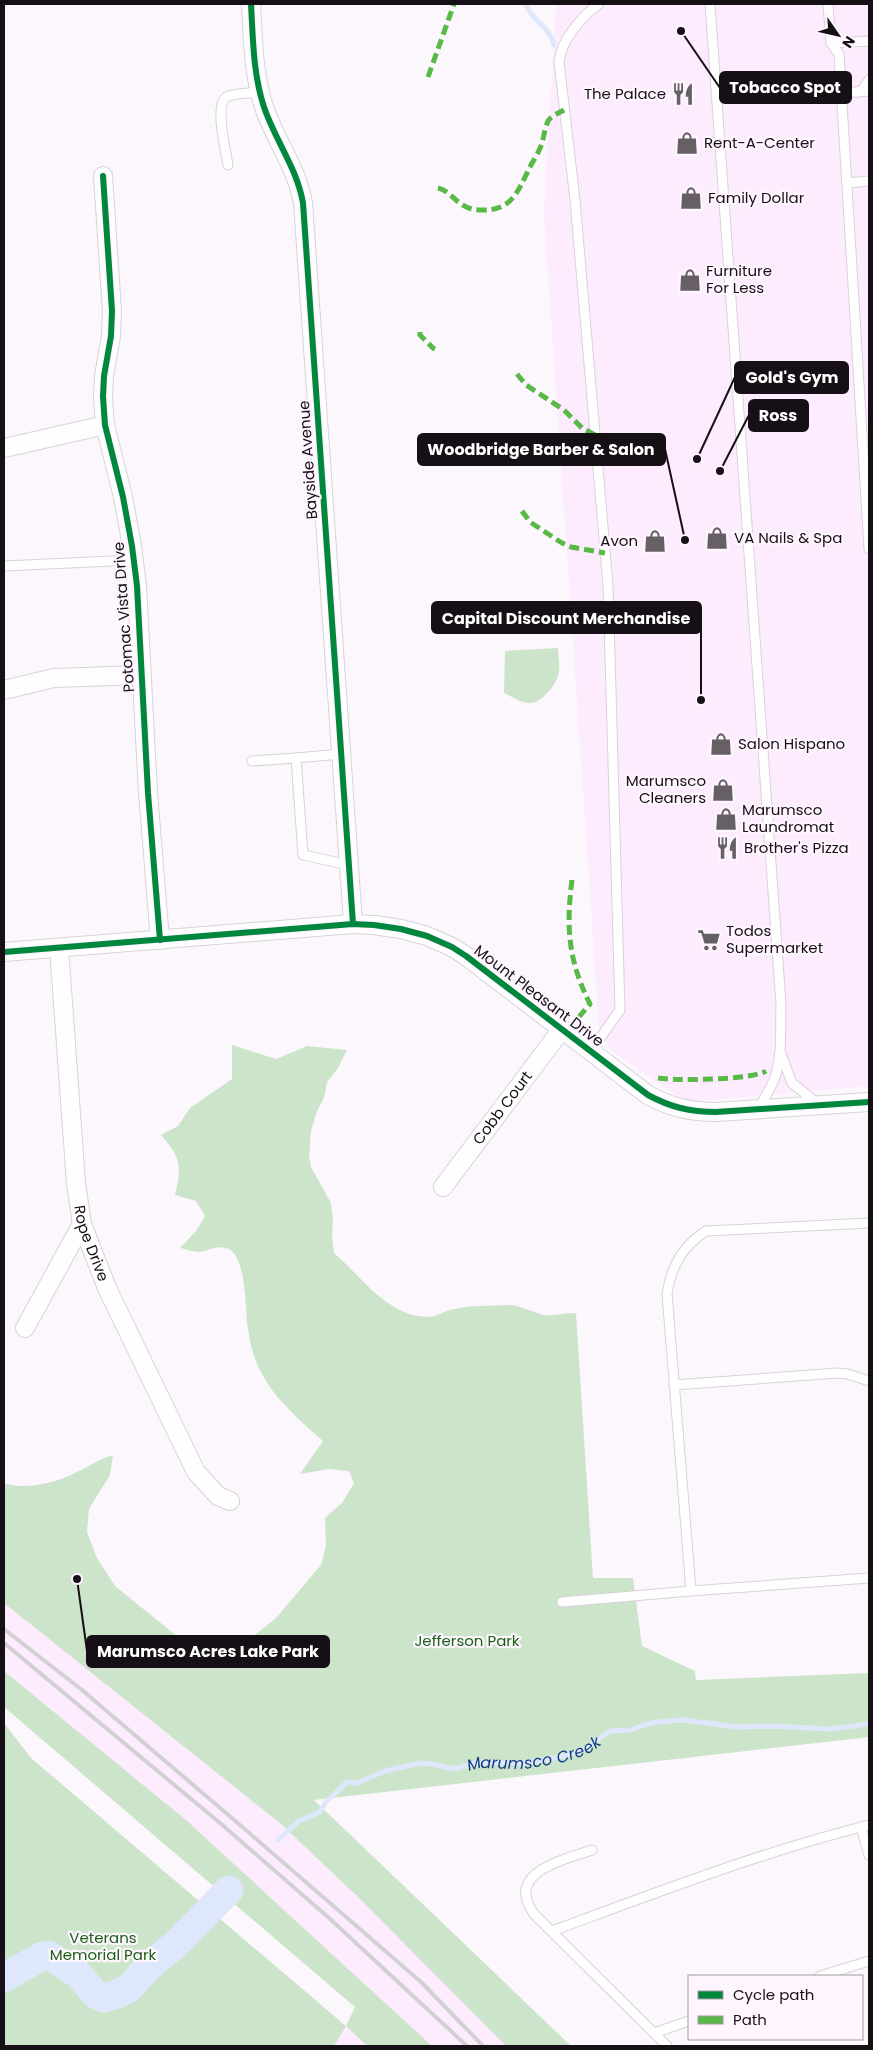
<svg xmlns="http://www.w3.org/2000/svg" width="873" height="2050" font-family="Poppins,sans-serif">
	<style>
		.built { fill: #fdebfe }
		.green { fill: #cce5ca }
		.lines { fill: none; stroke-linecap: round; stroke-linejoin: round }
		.stream { stroke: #dee7fb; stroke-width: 5 }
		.river { stroke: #dee7fb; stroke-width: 29 }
		.lane-casing { stroke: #d8d2d9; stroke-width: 11 }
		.street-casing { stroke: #d8d2d9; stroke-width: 20 }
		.lane { stroke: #fffeff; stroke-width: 9 }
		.street { stroke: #fffeff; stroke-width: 18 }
		.rail { stroke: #d2d1d2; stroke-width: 4 }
		.quiet { stroke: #58b947; stroke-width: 5; stroke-dasharray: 10 5; stroke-linecap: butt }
		.cycleway-casing { stroke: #fef5fe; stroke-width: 9 }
		.cycleway { stroke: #00873e; stroke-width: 6 }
		.labels { text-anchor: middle; stroke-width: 4.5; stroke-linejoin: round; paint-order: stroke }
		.poi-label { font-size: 15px; fill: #160f16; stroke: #fef5fe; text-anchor: start }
		.street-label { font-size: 15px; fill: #160f16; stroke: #fef5fe }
		.park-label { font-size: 15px; fill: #186218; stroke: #fef5fe }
		.water-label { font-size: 16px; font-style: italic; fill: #123b82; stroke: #fef5fe }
		.leader { fill: none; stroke: #160f16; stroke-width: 2 }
		.callout-dot { fill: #160f16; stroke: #fef5fe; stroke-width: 2 }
		.callout { fill: #160f16; stroke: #160f16; stroke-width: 2 }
		.callout-label { font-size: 16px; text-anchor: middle; font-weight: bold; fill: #fff }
	</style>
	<rect width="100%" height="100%" fill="#fcf7fc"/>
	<!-- built -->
	<g class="built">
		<path d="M556 4H869V1086L697 1101 680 1098 610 1050 599 1026 544 215Z"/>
		<path d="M4 1582 193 1740 518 2046H432L186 1820 4 1671Z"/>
		<path d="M346 2026 367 2046H334Z"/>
	</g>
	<!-- green -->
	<g class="green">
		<path d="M558 648C558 655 560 664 559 671 558 683 542 704 529 703 521 703 511 696 504 693L505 651Z"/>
		<path d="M232 1045 276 1059 307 1046 347 1050 338 1068 327 1082 324 1098 317 1111 311 1131 309 1155 311 1167 331 1203 333 1219 332 1235 334 1253C362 1277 385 1314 426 1317 435 1318 445 1310 455 1309 472 1305 490 1306 508 1305 521 1305 533 1313 545 1315 555 1316 566 1313 576 1313L593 1578H633L642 1646 695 1671 696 1680 869 1673V1737L314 1800 571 2046H506L358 1897 281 1824 4 1603V1483C24 1491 59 1482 77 1472 90 1466 99 1459 113 1455L110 1475 89 1509 87 1532 97 1558 115 1586 188 1645 211 1648H233L255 1635 276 1618 321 1565 326 1546 325 1518 342 1503 354 1483 349 1471 329 1469 300 1474 323 1441C286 1408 254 1381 248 1329 245 1311 247 1259 229 1249 219 1244 208 1251 199 1252 193 1252 186 1249 180 1248L196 1231 205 1216 196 1201 175 1195C182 1166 181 1158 161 1135L178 1126 190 1108 232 1079Z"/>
		<path d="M4 1671 186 1820 432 2046H367L346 2026 334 2046H4V1723L31 1758 346 2026 355 2007 4 1707Z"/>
	</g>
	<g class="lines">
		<!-- stream -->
		<g class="stream">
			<path d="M526 4C531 20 551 28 554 45"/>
			<path id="s1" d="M278 1840 299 1821 320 1812 325 1803 347 1782 357 1783 385 1771 420 1763 433 1764 454 1769 479 1762 524 1763 560 1757 585 1749 610 1731 631 1730 650 1723 668 1721 684 1720 737 1727 771 1726 831 1729 869 1724"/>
		</g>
		<!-- river -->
		<path class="river" d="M4 1978 42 1956 49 1955 79 1975 95 1994 105 1998 118 1994 129 1988 148 1967 176 1944 229 1890"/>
		<defs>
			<g id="lane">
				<path d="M710 4 781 1004C780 1029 783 1056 774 1080 770 1089 764 1099 759 1108"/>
				<path d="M828 4 831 43 839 54 869 549"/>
				<path d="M831 43 869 41"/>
				<path d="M858 92 863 89 869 80"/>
				<path d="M841 93 869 91"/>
				<path d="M228 165C226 151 213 102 228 96 237 93 250 93 260 92"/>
				<path d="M847 183 869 181"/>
				<path d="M4 566 134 560"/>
				<path d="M341 754 296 758 303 855 349 865"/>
				<path d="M252 761 296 758"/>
				<path d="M591 1051 620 1010 608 585 575 200 559 62C561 40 582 16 599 4"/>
				<path d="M781 1054 792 1083 818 1104"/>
				<path d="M869 1223 706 1231C682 1246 671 1267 667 1294L691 1591 869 1578"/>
				<path d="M674 1385 838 1373 848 1374 869 1381"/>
				<path d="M562 1602 691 1591"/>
				<path d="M861 1827 869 1855"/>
				<path d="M592 1850C564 1860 504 1872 534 1914L667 2046"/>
				<path d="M552 1931C656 1893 761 1852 869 1825"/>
				<path d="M820 1976 869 1961"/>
				<path d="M654 2033 689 2021"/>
			</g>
			<g id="street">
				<path d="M251 4C253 38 253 74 264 107 275 140 297 168 303 203L353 924"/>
				<path d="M103 176 112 311 111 336 104 376 103 397 105 425 123 497 132 546 137 586 148 793 160 940"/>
				<path d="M4 448 105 425"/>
				<path d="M4 690 54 678 141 675"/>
				<path id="s2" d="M59 948 76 1183 82 1224 107 1288 196 1472 218 1496 230 1501"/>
				<path d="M4 952 353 924 374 925 401 929 427 936 452 947 466 956 648 1095C670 1107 690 1112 716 1112L869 1102"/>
				<path id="s3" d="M443 1187 562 1029"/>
				<path d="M25 1328 82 1224"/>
			</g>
		</defs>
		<!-- lane casing -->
		<use href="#lane" class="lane-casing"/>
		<!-- street casing -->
		<use href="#street" class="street-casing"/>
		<!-- lane -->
		<use href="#lane" class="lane"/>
		<!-- street -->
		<use href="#street" class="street"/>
		<!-- rail -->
		<g class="rail">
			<path d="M4 1629 82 1690 233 1819 421 1982 483 2046"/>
			<path d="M4 1643 220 1823 329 1918 467 2046"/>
		</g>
		<!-- quiet -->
		<g class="quiet">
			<path d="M428 77 454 4"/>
			<path d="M438 188C453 191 457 210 481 210 511 211 517 193 528 171 532 162 539 153 542 143 544 136 545 128 548 121 551 116 559 113 564 110"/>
			<path d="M420 332V335L433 348 435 349"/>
			<path d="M517 374 526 385 564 410 582 428 595 435"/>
			<path d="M522 511 530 522 562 543 571 547 605 553"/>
			<path d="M572 880C566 927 568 960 590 1004L578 1018"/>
			<path d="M658 1078C676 1081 752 1080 766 1071"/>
		</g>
		<defs>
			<g id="cycleway">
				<path d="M251 4C253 38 253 74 264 107 275 140 297 168 303 203L353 924"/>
				<path d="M103 176 112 311 111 336 104 376 103 397 105 425 123 497 132 546 137 586 148 793 160 940"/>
				<path d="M4 952 353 924 374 925 401 929 427 936 452 947 466 956 648 1095C670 1107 690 1112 716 1112L869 1102"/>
			</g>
		</defs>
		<!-- cycleway casing -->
		<use href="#cycleway" class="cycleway-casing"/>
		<!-- cycleway -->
		<use href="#cycleway" class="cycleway"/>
	</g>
	<!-- icons -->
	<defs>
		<symbol id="restaurant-bare" viewBox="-9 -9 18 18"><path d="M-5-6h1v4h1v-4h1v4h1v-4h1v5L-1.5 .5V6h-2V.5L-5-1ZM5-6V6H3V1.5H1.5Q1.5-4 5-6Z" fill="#666066" stroke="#fef5fe" stroke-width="2.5" paint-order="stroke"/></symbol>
		<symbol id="shop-bare" viewBox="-9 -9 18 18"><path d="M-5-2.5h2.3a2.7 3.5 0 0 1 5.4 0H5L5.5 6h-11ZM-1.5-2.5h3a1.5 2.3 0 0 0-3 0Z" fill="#666066" stroke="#fef5fe" stroke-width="2.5" paint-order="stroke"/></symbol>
		<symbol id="supermarket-bare" viewBox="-9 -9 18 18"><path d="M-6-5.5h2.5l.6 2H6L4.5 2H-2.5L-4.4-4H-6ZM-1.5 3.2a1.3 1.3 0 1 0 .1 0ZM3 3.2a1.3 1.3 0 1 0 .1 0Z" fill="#666066" stroke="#fef5fe" stroke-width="2.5" paint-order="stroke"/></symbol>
	</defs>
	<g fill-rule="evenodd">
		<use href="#restaurant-bare" x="667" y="78" width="32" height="32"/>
		<use href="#shop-bare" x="671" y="127" width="32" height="32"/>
		<use href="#shop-bare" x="675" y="182" width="32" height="32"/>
		<use href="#shop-bare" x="674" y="264" width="32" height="32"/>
		<use href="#shop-bare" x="701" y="522" width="32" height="32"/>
		<use href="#shop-bare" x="639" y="525" width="32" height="32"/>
		<use href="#shop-bare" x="705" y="728" width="32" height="32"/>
		<use href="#shop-bare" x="707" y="774" width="32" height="32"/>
		<use href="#shop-bare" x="710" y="803" width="32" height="32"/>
		<use href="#restaurant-bare" x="711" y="832" width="32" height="32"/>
		<use href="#supermarket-bare" x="693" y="924" width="32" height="32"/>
	</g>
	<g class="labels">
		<!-- poi labels -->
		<g class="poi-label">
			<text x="666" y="99" text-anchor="end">The Palace</text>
			<text x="704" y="148">Rent-A-Center</text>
			<text x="708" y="203">Family Dollar</text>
			<text x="706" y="276">Furniture<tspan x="706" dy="17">For Less</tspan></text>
			<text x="734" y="543">VA Nails &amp; Spa</text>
			<text x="638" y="546" text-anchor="end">Avon</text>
			<text x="738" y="749">Salon Hispano</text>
			<text x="706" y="786" text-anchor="end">Marumsco<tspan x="706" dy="17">Cleaners</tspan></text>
			<text x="742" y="815">Marumsco<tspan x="742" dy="17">Laundromat</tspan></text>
			<text x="744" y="853">Brother's Pizza</text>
			<text x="726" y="936">Todos<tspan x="726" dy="17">Supermarket</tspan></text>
		</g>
		<!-- street labels -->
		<g class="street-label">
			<text transform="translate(308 460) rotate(-94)" y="5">Bayside Avenue</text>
			<text transform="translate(124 617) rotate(-94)" y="5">Potomac Vista Drive</text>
			<text transform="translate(539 996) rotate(37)" y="5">Mount Pleasant Drive</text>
			<text dy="5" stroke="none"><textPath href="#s3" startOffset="99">Cobb Court</textPath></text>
			<text dy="5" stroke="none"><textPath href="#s2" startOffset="298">Rope Drive</textPath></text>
		</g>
		<!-- park labels -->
		<g class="park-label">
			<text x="467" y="1646">Jefferson Park</text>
			<text x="103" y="1943">Veterans<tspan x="103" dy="17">Memorial Park</tspan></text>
		</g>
		<!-- water labels -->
		<g class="water-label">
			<text dy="6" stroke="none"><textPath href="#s1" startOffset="285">Marumsco Creek</textPath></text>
		</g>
	</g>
	<!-- callouts -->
	<path class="leader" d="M681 31L720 88M697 459L735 377M720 471L749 415M685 540L665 449M701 700L701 618M77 1579L87 1651"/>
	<g class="callout-dot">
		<circle cx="681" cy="31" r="5"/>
		<circle cx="697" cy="459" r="5"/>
		<circle cx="720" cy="471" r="5"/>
		<circle cx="685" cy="540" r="5"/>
		<circle cx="701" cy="700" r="5"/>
		<circle cx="77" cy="1579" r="5"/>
	</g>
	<g class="callout">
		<rect x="720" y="72" width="131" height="31" rx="5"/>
		<rect x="735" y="362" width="113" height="31" rx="5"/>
		<rect x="749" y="400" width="59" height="31" rx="5"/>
		<rect x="418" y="434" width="247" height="31" rx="5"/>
		<rect x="432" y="602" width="269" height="31" rx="5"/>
		<rect x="87" y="1636" width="242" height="31" rx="5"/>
	</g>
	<g class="callout-label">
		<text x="785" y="93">Tobacco Spot</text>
		<text x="792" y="383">Gold's Gym</text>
		<text x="778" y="421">Ross</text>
		<text x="541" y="455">Woodbridge Barber &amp; Salon</text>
		<text x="566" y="624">Capital Discount Merchandise</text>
		<text x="208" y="1657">Marumsco Acres Lake Park</text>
	</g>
	<!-- border -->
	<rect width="873" height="2050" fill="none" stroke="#160f16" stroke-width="10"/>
	<!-- legend -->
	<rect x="688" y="1975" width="175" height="65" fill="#fef5fe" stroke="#a199a1"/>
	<rect x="698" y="1991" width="25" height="8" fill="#00873e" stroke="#a199a1"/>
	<text x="733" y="2000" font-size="15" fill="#160f16">Cycle path</text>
	<rect x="698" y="2016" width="25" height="8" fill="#58b947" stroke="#a199a1"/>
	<text x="733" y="2025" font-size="15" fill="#160f16">Path</text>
	<!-- north arrow -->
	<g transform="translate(838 35) rotate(124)" stroke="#fef5fe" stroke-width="4" paint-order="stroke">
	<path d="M0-4L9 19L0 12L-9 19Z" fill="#160f16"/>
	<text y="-8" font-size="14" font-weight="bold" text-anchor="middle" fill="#160f16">N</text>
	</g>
</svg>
